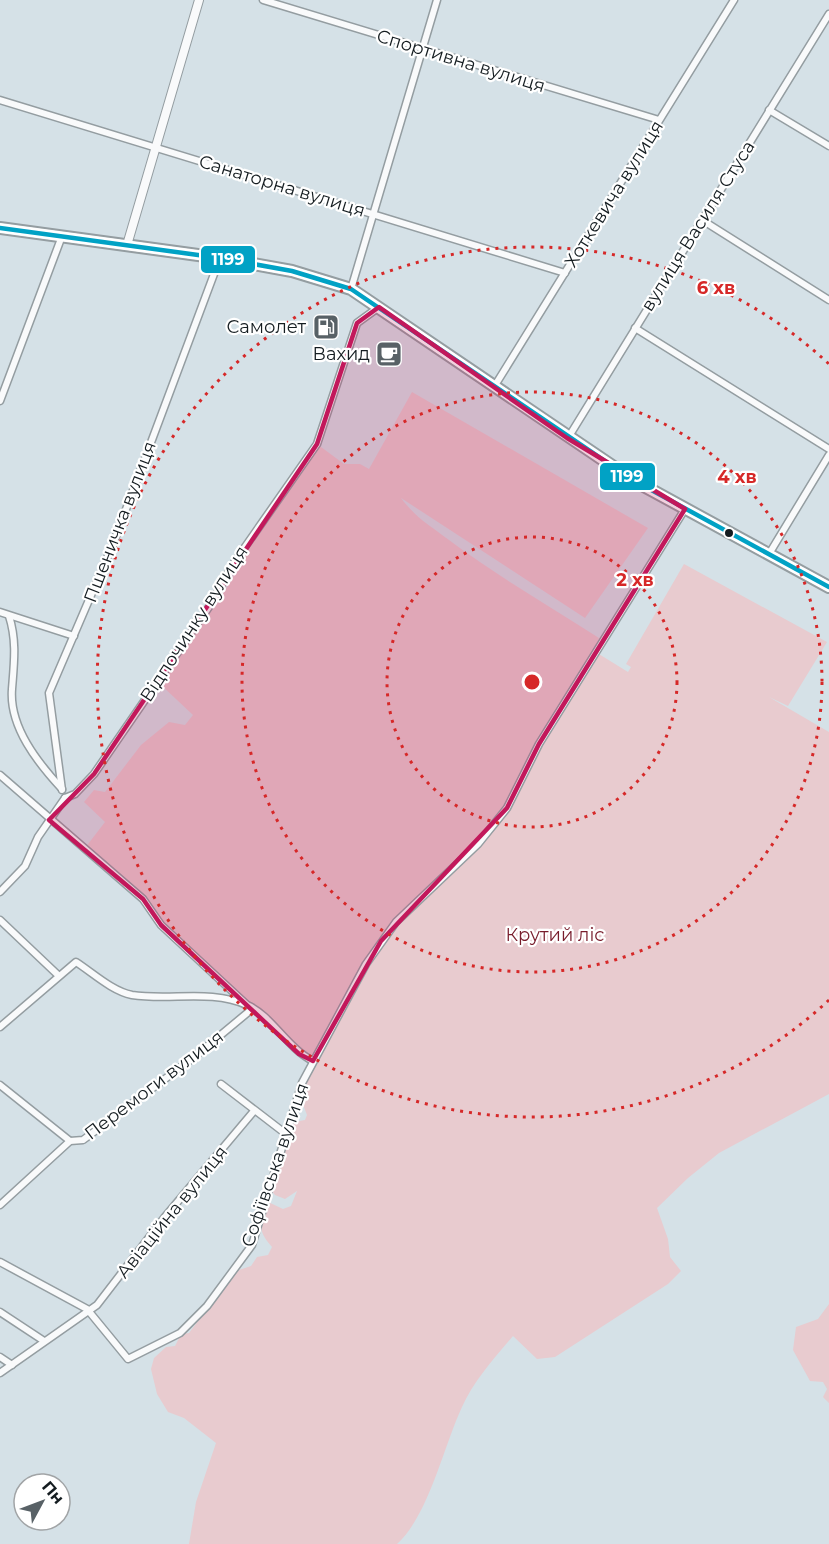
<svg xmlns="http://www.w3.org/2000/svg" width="829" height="1544" font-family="Montserrat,sans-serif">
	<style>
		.green { fill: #e8cbcf }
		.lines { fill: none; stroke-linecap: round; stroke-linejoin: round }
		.minor-casing { stroke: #949da1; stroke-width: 9 }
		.tertiary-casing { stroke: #949da1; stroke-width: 10 }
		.trunk-casing { stroke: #949da1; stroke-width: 14 }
		.minor { stroke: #f9fafb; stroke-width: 6 }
		.tertiary { stroke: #f9fafb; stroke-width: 8 }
		.trunk { stroke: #f9fafb; stroke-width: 10 }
		.bus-1-casing { stroke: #fff; stroke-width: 9 }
		.bus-1 { stroke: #01a2c5; stroke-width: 4.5 }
		.marked { fill: #c2185b; fill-opacity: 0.2; stroke: #c2185b; stroke-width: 4.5; stroke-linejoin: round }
		.ring { fill: none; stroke: #d62828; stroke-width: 3; stroke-dasharray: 3 6 }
		.bus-dot { fill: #141c20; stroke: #fff; stroke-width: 2 }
		.labels { text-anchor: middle; stroke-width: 4.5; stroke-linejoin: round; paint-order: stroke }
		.street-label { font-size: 18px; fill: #141c20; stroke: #fff }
		.poi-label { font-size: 18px; fill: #141c20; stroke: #fff; text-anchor: end }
		.park-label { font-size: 18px; fill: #781d2c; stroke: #fff }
		.centre { fill: #d62828; stroke: #fff; stroke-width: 3 }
		.ring-label { font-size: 18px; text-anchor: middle; font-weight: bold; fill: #d62828; stroke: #fff; stroke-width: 4.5; stroke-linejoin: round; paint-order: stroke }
		.line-badge { stroke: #fff; stroke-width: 2 }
		.badge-label { font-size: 16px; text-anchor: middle; font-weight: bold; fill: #fff }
	</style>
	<rect width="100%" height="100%" fill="#d5e1e7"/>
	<!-- green -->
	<g class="green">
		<path d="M412 392 648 528 585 618 401 498C417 519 428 524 449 540 497 576 548 605 599 638L594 651 628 672 631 667 626 664 684 564 827 642 788 706 769 697 829 732V1094L719 1153 688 1178 657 1208 668 1239 670 1257 681 1271 668 1284 555 1357 537 1359 513 1336C495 1357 473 1382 462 1407 444 1445 429 1515 397 1544H189L196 1502 216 1443 184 1418 168 1412 157 1394 151 1369 154 1358 166 1347 175 1346 181 1334 189 1333 236 1271 251 1266 257 1257 268 1255 272 1247C256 1229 260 1223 266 1201L283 1209 291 1206 297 1191 285 1199 275 1195 271 1190 282 1163 278 1158 288 1123 305 1120 307 1115 300 1097 313 1063 303 1060 258 1011 241 1001 85 848 105 822 84 802 94 790 105 792 141 745 169 722 185 725 193 715 160 684C181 650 206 620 228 586 239 568 246 548 258 530 278 501 301 475 317 444L344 464H360L369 469Z"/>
		<path d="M829 1304V1403L823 1397 827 1389 823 1382 810 1381 793 1350 796 1327 818 1319Z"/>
	</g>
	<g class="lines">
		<defs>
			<g id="minor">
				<path d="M263 0 659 120"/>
				<path d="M0 100 565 273"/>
				<path d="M769 110 829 146"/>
				<path d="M702 220 829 300"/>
				<path d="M351 289 437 0"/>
				<path d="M635 328 829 449"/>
				<path d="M494 387 734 0"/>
				<path d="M0 401 62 236"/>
				<path d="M568 438 829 14"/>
				<path d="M769 554 829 455"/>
				<path d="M0 612 74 636"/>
				<path d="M9 616C17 641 14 663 12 689 9 727 38 763 62 789"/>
				<path d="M0 775 143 899 161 925 246 1004"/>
				<path d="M62 790 49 693 113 544 220 258"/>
				<path d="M65 798 75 794 94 774 213 601 231 567 317 444 357 323 379 307"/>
				<path d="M0 892 25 866 38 837 65 798"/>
				<path d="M0 920 59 976"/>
				<path d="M0 1027 76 962C93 973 112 991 132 995 170 1001 210 989 247 1005 271 1015 287 1048 313 1061"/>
				<path d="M221 1084 286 1134"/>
				<path d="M0 1085 70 1141"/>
				<path d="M0 1205 70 1141 83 1140 193 1058 252 1009"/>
				<path d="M0 1262 87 1309 128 1359 180 1333 207 1306 252 1245 302 1083 366 964 396 922 478 844 507 808 539 744 685 509"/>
				<path d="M0 1312 44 1341"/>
				<path d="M0 1357 12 1365"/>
				<path d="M0 1373 97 1305 164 1218 254 1111"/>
			</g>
			<path id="tertiary" d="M127 245 199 0"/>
			<path id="trunk" d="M0 228 220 258 292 271 351 289 633 480 829 587"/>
		</defs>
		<!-- minor casing -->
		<use href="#minor" class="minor-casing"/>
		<!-- tertiary casing -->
		<use href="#tertiary" class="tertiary-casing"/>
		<!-- trunk casing -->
		<use href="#trunk" class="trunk-casing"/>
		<!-- minor -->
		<use href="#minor" class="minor"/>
		<!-- tertiary -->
		<use href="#tertiary" class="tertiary"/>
		<!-- trunk -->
		<use href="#trunk" class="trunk"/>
		<defs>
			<path id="bus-1" d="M0 228 220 258 292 271 351 289 633 480 829 587"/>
		</defs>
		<!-- bus-1 casing -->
		<use href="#bus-1" class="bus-1-casing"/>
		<!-- bus-1 -->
		<use href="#bus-1" class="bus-1"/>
	</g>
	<!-- marked area -->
	<path class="marked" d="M379 307 567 438 685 509 539 744 507 808 381 941 313 1061 299 1054 161 925 143 899 49 820 94 774 317 444 357 323Z"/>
	<!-- distance rings -->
	<g class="ring">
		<circle cx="532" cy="682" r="145"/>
		<circle cx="532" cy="682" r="290"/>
		<path d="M829 1000A435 435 0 1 1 829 364"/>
	</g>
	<!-- icons -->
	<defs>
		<symbol id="fuel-square" viewBox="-11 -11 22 22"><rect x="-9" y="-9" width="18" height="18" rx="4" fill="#586166" stroke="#fff"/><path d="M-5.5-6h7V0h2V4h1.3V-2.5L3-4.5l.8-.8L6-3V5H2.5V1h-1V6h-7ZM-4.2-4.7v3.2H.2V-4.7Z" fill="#fff"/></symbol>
		<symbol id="cafe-square" viewBox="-11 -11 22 22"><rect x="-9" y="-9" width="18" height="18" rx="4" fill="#586166" stroke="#fff"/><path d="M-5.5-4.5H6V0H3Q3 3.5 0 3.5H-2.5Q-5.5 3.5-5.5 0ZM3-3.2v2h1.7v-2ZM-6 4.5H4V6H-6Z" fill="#fff"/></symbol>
	</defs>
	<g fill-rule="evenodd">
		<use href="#fuel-square" x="311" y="312" width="30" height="30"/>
		<use href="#cafe-square" x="374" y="339" width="30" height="30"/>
	</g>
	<!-- markers -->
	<circle class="bus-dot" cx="729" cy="533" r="5"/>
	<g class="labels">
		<!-- street labels -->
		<g class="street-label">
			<text transform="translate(461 61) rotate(17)" y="6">Спортивна вулиця</text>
			<text transform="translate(282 186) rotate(17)" y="6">Санаторна вулиця</text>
			<text transform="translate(614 194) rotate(-58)" y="6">Хоткевича вулиця</text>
			<text transform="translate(698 226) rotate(-58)" y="6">вулиця Василя Стуса</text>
			<text transform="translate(120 522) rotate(-69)" y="6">Пшеничка вулиця</text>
			<text transform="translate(194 624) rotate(-57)" y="6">Відпочинку вулиця</text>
			<text transform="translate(154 1085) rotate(-37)" y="6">Перемоги вулиця</text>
			<text transform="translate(275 1165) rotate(-71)" y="6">Софіївська вулиця</text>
			<text transform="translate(172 1212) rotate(-51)" y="6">Авіаційна вулиця</text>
		</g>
		<!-- poi labels -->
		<g class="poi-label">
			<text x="306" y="333">Самолет</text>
			<text x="370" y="360">Вахид</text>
		</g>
		<!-- park labels -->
		<g class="park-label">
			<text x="555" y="941">Крутий ліс</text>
		</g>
	</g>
	<circle cx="532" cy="682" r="9" class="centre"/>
	<g class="ring-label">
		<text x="716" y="294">6 хв</text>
		<text x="737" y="483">4 хв</text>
		<text x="635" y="586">2 хв</text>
	</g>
	<g class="line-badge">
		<rect x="200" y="245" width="56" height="29" rx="6" fill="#01a2c5"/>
		<rect x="599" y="462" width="57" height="29" rx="6" fill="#01a2c5"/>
	</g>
	<g class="badge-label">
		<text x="228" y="265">1199</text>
		<text x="627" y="482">1199</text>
	</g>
	<!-- north arrow -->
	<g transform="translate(42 1502) rotate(49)"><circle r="28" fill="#ffffff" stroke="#a1a4a6" stroke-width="1.5"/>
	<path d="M0-4.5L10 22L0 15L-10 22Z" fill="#586166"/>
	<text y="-9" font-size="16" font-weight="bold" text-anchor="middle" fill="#141c20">Пн</text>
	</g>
</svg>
